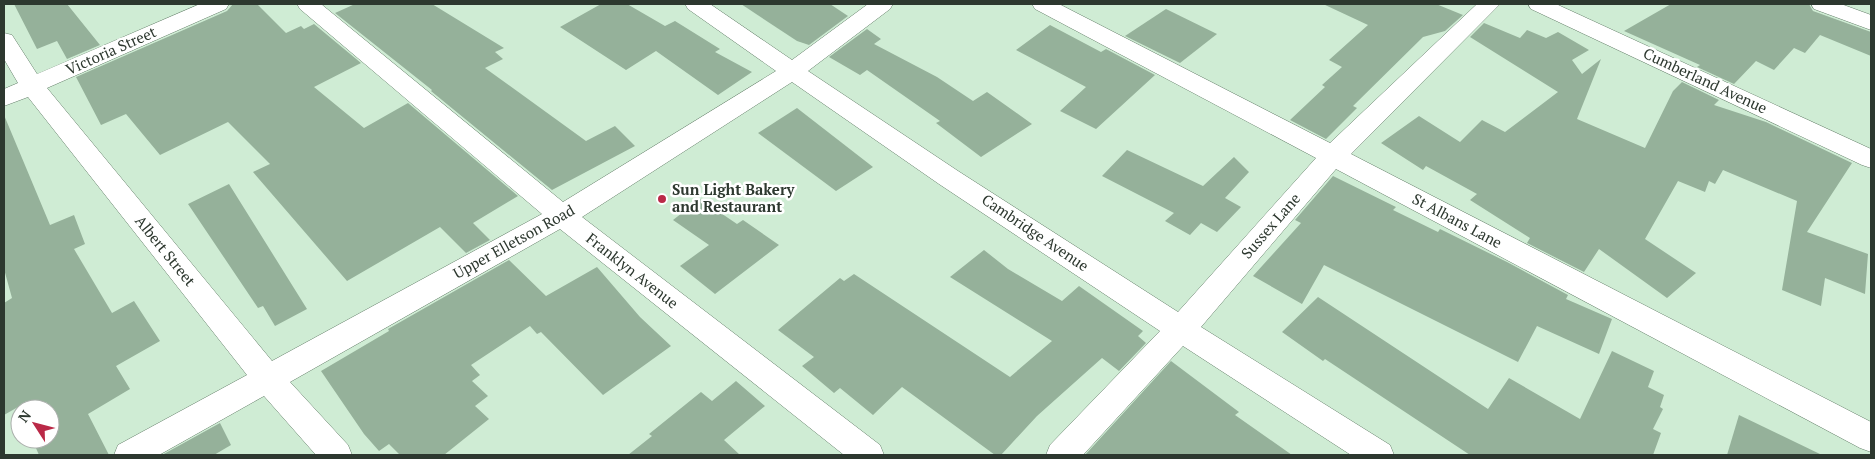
<svg xmlns="http://www.w3.org/2000/svg" width="1875" height="459" font-family="'PT Serif',serif">
	<style>
		.building { fill: #95b19a }
		.lines { fill: none; stroke-linecap: round; stroke-linejoin: round }
		.minor-casing { stroke: #647e69; stroke-width: 1 }
		.minor { fill: #fff; fill-rule: evenodd }
		.poi-dot { fill: #ba2947; stroke: #fff; stroke-width: 2 }
		.labels { text-anchor: middle; stroke-width: 5; stroke-linejoin: round; paint-order: stroke }
		.street-label { font-size: 15px; fill: #2d382f; stroke: #fff }
		.poi-label { font-size: 15px; font-weight: bold; fill: #2d382f; stroke: #fff; text-anchor: start }
	</style>
	<rect width="100%" height="100%" fill="#cfecd4"/>
	<!-- building -->
	<g class="building">
		<path d="M14 4H67L100 45 67 59 57 41 37 49Z"/>
		<path d="M233 4H257L286 33 301 26 304 29 314 24 361 63 314 87 364 128 408 103 518 196 473 223 490 240 466 253 440 227 347 281 253 172 270 164 228 122 160 155 126 114 101 125 76 77 227 11Z"/>
		<path d="M355 4H432L504 48 495 52 503 59 485 68 586 141 615 126 635 146 552 190 431 91 432 90 335 13Z"/>
		<path d="M601 4H627L665 26 675 21 720 49 715 52 752 72 718 95 656 51 626 70 560 27Z"/>
		<path d="M741 4H830L848 16 809 45 797 41Z"/>
		<path d="M1323 4H1436L1463 15 1445 31 1423 37 1353 106 1357 108 1326 139 1290 120 1325 87 1322 85 1342 67 1329 60 1368 25Z"/>
		<path d="M1671 4H1809L1813 11 1871 32V56L1820 35 1805 53 1794 48 1774 70 1756 61 1734 84 1697 67 1700 65 1624 31Z"/>
		<path d="M1166 9 1217 34 1180 63 1125 36Z"/>
		<path d="M1484 23 1520 38 1527 30 1546 38 1558 32 1589 50 1572 60 1582 74 1601 59 1577 119 1645 148 1673 91 1682 82 1719 100 1714 105 1766 122 1852 163 1807 232 1868 254 1865 294 1825 278 1821 306 1782 290 1797 201 1723 170 1715 184 1709 181 1705 192 1678 181 1645 239 1696 273 1667 298 1599 249 1584 272 1527 243 1530 238 1470 200 1477 194 1426 166 1423 170 1381 143 1419 116 1460 142 1482 120 1505 132 1558 92 1470 37Z"/>
		<path d="M1050 25 1101 52 1106 49 1155 75 1096 129 1060 111 1086 87 1016 50Z"/>
		<path d="M867 29 881 39 874 44 937 77 973 101 987 92 1032 124 981 157 936 123 940 121 867 70 860 75 829 57Z"/>
		<path d="M797 108 873 167 836 191 758 133Z"/>
		<path d="M4 115 50 225 74 215 85 244 74 249 112 313 134 301 160 341 116 366 130 389 88 414 109 455H39L32 439H50V409H20V413L18 407 4 415V303L12 298 4 269Z"/>
		<path d="M1127 150 1203 186 1234 157 1249 172 1225 198 1241 207 1217 232 1201 223 1190 235 1165 221 1174 213 1102 176Z"/>
		<path d="M1333 176 1396 207 1393 210 1438 232 1440 229 1507 262 1568 295 1566 299 1612 319 1599 354 1537 326 1518 362 1324 265 1302 304 1253 276 1301 223 1295 220Z"/>
		<path d="M229 184 307 309 275 326 263 306 258 308 188 204Z"/>
		<path d="M700 199 737 224 743 220 779 245 715 294 680 266 709 245 673 220Z"/>
		<path d="M984 250 1008 269 1062 301 1079 286 1143 331 1138 336 1146 343 1119 371 1102 358 1037 416 1001 455H995L902 387 873 415 840 388 834 393 802 366 814 357 778 330 840 278 844 281 854 274 1010 377 1052 341 950 277Z"/>
		<path d="M509 260 546 296 597 267 640 317 671 346 603 395 541 332 537 334 530 326 471 365 480 375 472 381 488 396 475 406 489 419 444 455H400L389 444 379 451 364 434 321 371 389 331 388 329Z"/>
		<path d="M1318 297 1488 409 1509 378 1580 419 1612 351 1654 371 1648 387 1664 395 1660 407 1663 409 1653 429 1661 433 1653 455H1470L1325 359 1323 361 1282 332Z"/>
		<path d="M1171 361 1239 412 1235 415 1292 455H1085Z"/>
		<path d="M736 381 765 406 724 440 740 455H628L652 436 649 434 701 392 712 401Z"/>
		<path d="M1739 415 1822 455H1727Z"/>
		<path d="M220 423 231 445 214 455H162Z"/>
	</g>
	<g class="lines">
		<defs>
			<g id="minor">
				<path d="M200 4H229L226 9 47 88 272 361 542 214 300 9 297 4H321L563 202 776 71 688 9 685 4H710L792 60 868 4H893L890 9 808 71 958 171 1178 312 1316 158 1035 9 1032 4H1059L1330 143 1477 4H1500L1351 154 1871 422V452L1860 448 1336 169 1201 327 1390 445 1394 455H1351L1183 346 1083 455H1046L1050 445 1160 331 939 184 792 82 582 217 880 445 884 455H844L560 229 290 382 348 445 352 455H316L264 396 159 455H114L118 445 247 375 28 97 4 106V89L18 83 4 59V33L12 35 37 74Z"/>
				<path d="M1528 4H1556L1871 149V168L1862 165 1531 9Z"/>
				<path d="M1811 4H1841L1871 15V30L1814 9Z"/>
			</g>
		</defs>
		<!-- minor casing -->
		<use href="#minor" class="minor-casing"/>
		<!-- minor -->
		<use href="#minor" class="minor"/>
	</g>
	<!-- markers -->
	<circle class="poi-dot" cx="662" cy="199" r="5"/>
	<g class="labels">
		<!-- street labels -->
		<g class="street-label">
			<text transform="translate(111 51) rotate(-24)" y="5">Victoria Street</text>
			<text transform="translate(1705 81) rotate(25)" y="5">Cumberland Avenue</text>
			<text transform="translate(1457 221) rotate(28)" y="5">St Albans Lane</text>
			<text transform="translate(1271 226) rotate(-49)" y="5">Sussex Lane</text>
			<text transform="translate(1035 233) rotate(34)" y="5">Cambridge Avenue</text>
			<text transform="translate(514 242) rotate(-29)" y="5">Upper Elletson Road</text>
			<text transform="translate(165 251) rotate(51)" y="5">Albert Street</text>
			<text transform="translate(632 271) rotate(38)" y="5">Franklyn Avenue</text>
		</g>
		<!-- poi labels -->
		<g class="poi-label">
			<text x="672" y="195">Sun Light Bakery<tspan x="672" dy="17">and Restaurant</tspan></text>
		</g>
	</g>
	<!-- border -->
	<rect width="1875" height="459" fill="none" stroke="#2d382f" stroke-width="10"/>
	<!-- north arrow -->
	<g transform="translate(35 424) rotate(306)"><circle r="24" fill="#ffffff" stroke="#abafac"/>
	<path d="M0-4L9 19L0 12L-9 19Z" fill="#ba2947"/>
	<text y="-8" font-size="14" font-weight="bold" text-anchor="middle" fill="#2d382f">N</text>
	</g>
</svg>
